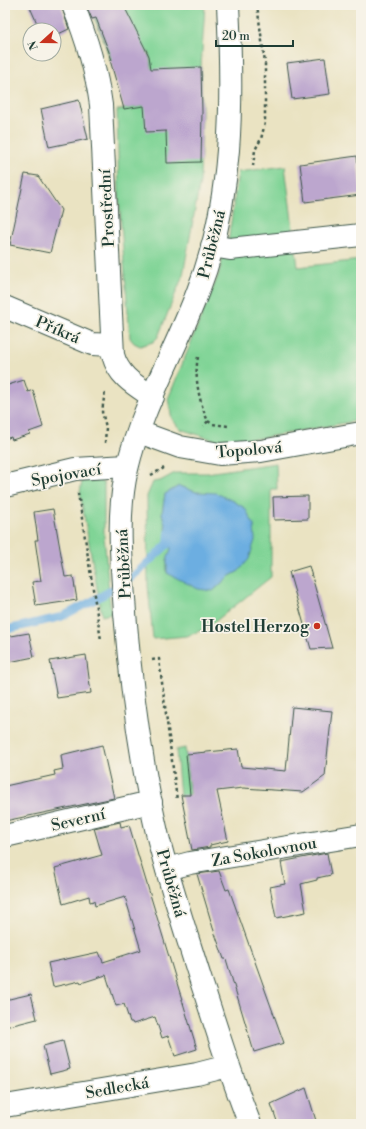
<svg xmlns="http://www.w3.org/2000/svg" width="366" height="1129" font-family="'Libre Bodoni',serif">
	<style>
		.green { fill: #80d496; stroke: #508865; fill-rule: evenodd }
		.water { fill: #6caee1; stroke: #46768a }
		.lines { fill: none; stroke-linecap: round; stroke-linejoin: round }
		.stream { stroke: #6caee1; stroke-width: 8 }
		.building { fill: #bca6ce }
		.minor-casing { stroke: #3d5649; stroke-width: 24 }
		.path { stroke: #3d5649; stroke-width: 2.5; stroke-dasharray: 3 3; stroke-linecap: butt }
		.minor { stroke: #fff; stroke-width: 22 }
		.poi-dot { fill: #c8321e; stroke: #f7f3e8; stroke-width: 1.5 }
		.labels { text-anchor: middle; stroke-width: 3.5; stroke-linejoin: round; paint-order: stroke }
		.street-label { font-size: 16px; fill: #1f3d34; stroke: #f7f3e8 }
		.poi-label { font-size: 16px; font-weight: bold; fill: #1f3d34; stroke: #f7f3e8; text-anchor: end }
	</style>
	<rect width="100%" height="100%" fill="#f7f3e8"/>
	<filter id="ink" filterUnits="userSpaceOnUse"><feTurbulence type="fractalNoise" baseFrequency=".025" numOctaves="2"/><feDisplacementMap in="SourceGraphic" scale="8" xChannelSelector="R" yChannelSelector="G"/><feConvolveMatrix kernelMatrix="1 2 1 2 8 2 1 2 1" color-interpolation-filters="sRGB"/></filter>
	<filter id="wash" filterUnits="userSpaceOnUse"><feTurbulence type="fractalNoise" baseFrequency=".012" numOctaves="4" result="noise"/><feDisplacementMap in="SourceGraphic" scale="16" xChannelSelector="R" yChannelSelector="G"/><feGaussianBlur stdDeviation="0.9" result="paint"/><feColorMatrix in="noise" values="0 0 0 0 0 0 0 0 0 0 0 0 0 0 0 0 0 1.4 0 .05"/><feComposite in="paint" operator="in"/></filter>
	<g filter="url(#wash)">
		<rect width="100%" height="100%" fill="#eae3c2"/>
		<!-- green -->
		<g class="green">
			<path d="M89 5H205L201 67 202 112 200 182 183 275 158 337 153 342 140 346 134 343 130 338 119 199 117 110 156 104 149 52 110 60 104 41Z"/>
			<path d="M285 166 298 267 361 260V420L261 438 221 442 180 429 172 419 168 399 218 276 229 237 238 172Z"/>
			<path d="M276 463 277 489H271V577L207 628 187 636 153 639 148 586 147 496 153 482 160 481 175 473H207ZM179 486 196 492 216 494 239 571 228 577 213 591 167 573V560L171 549 162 513 165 494Z"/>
			<path d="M88 478 99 480 104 484V535L111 614 102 616 80 493 82 481Z"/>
			<path d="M185 748 189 794 180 797 176 750Z"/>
		</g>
		<!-- water -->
		<path class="water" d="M179 486 196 492 216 493 233 501 245 508 254 525 255 540 249 559 239 571 228 577 213 591 198 589 167 573V560L171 549 162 513 165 494Z"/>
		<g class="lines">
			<!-- stream -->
			<path class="stream" d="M5 630 61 617 98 598 131 578 168 544 169 533"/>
		</g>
		<g id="blocks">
			<!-- building -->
			<g class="building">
				<path d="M29 5H61L69 29 54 36V30H40Z"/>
				<path d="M86 5H126L124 6 149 56 151 69 201 67 202 112 201 162 167 163 166 131 146 132 144 106 124 109 110 60H112L96 18 92 19Z"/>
				<path d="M325 58 330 94 292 99 287 63Z"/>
				<path d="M79 100 88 139 49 147 41 109Z"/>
				<path d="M357 156 361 195 305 202 300 164Z"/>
				<path d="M25 174 38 176 61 210 50 253 10 245Z"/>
				<path d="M24 380 28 392 33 390 43 427 29 432 30 434 12 440 11 437 5 439V386Z"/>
				<path d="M308 496V519L274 520 273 497Z"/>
				<path d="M53 509 65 577 73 576 77 600 36 606 32 582 41 581 35 540H38L34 512Z"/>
				<path d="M309 566 332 648 311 649 289 572Z"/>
				<path d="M29 633 34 657 9 662 5 637Z"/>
				<path d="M86 655 91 693 57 698 50 661Z"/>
				<path d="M292 707 332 711 325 776 303 792 243 788 217 791 228 841 210 845V847L192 850 181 795H190L186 754 238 749 241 767 286 771Z"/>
				<path d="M102 745 114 798 5 821V786L55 775 54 771 63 769 61 755Z"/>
				<path d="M120 822 121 827 129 825 197 1049 175 1056 168 1036 162 1038 155 1017 133 1024 132 1022H130L124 1004 116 1006 106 975 81 983 80 981 53 987 48 963 99 952 103 962 141 950 125 897 95 906 94 901 90 902 89 896 63 904 55 868 102 855 94 828Z"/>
				<path d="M327 853 331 875 317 878V880L301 884 306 912 276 918 270 887 285 884 281 862Z"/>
				<path d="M219 871 226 890 229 889 284 1043 254 1052 226 959H224L213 928 197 874Z"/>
				<path d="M31 994 37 1019 5 1027V1000Z"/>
				<path d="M63 1041 70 1069 50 1074 43 1046Z"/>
				<path d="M306 1088 317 1124H278L271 1104Z"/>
			</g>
		</g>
	</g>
	<g filter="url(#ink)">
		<use href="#blocks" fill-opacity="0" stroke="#3d5649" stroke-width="1"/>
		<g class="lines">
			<defs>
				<g id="minor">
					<path d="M73 5C87 39 96 68 101 105L113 355C119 377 135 385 153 397"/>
					<path d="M228 5C233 100 233 202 198 291 176 350 141 408 127 469 116 517 122 565 125 613 131 688 141 764 158 837 170 885 186 933 201 981 217 1029 231 1077 250 1124"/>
					<path d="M212 246 230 249 361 235"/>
					<path d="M5 307 92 344 112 345"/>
					<path d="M139 432 180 447 220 454 261 451 361 433"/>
					<path d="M5 486 75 469 127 466"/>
					<path d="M5 836 151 802"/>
					<path d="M167 869 190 863 361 835"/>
					<path d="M5 1106 197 1074 228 1066"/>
				</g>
			</defs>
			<!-- minor casing -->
			<use href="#minor" class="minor-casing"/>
			<!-- path -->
			<g class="path">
				<path d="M253 166 255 150 261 139 265 123V63L257 5"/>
				<path d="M198 357C194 377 199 402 208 421L204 426"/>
				<path d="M208 421 212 424 228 426"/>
				<path d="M105 443 106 427 102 412 105 391"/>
				<path d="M151 475 164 468"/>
				<path d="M78 493 101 640"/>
				<path d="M152 660 159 659 177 800"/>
			</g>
			<!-- minor -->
			<use href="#minor" class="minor"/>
		</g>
	</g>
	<!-- markers -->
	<circle class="poi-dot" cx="317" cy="626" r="4"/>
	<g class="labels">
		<!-- street labels -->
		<g class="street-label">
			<text transform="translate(106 208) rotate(-93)" y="6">Prostřední</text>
			<text transform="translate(211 244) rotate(-76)" y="6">Průběžná</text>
			<text transform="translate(58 329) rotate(23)" y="6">Příkrá</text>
			<text transform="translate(249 449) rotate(-5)" y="6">Topolová</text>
			<text transform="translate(66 474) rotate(-10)" y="6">Spojovací</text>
			<text transform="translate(123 564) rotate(-93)" y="6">Průběžná</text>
			<text transform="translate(78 819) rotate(-13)" y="6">Severní</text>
			<text transform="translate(264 851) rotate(-10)" y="6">Za Sokolovnou</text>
			<text transform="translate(172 883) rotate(74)" y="6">Průběžná</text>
			<text transform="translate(117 1087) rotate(-10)" y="6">Sedlecká</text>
		</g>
		<!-- poi labels -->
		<g class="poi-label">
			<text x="309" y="632">Hostel Herzog</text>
		</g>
	</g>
	<!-- margin -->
	<rect width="366" height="1129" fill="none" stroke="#f7f3e8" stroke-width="20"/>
	<!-- north arrow -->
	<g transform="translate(42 42) rotate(249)"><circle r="19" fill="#f7f3e8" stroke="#a1aaa0"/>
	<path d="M0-3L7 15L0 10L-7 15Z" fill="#c8321e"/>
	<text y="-6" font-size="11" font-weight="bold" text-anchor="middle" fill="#1f3d34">N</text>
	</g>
	<!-- scale -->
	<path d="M216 40v6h77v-6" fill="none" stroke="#1f3d34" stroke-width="2"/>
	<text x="222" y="40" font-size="12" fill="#1f3d34" stroke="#f7f3e8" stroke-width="3" paint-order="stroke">20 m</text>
</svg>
